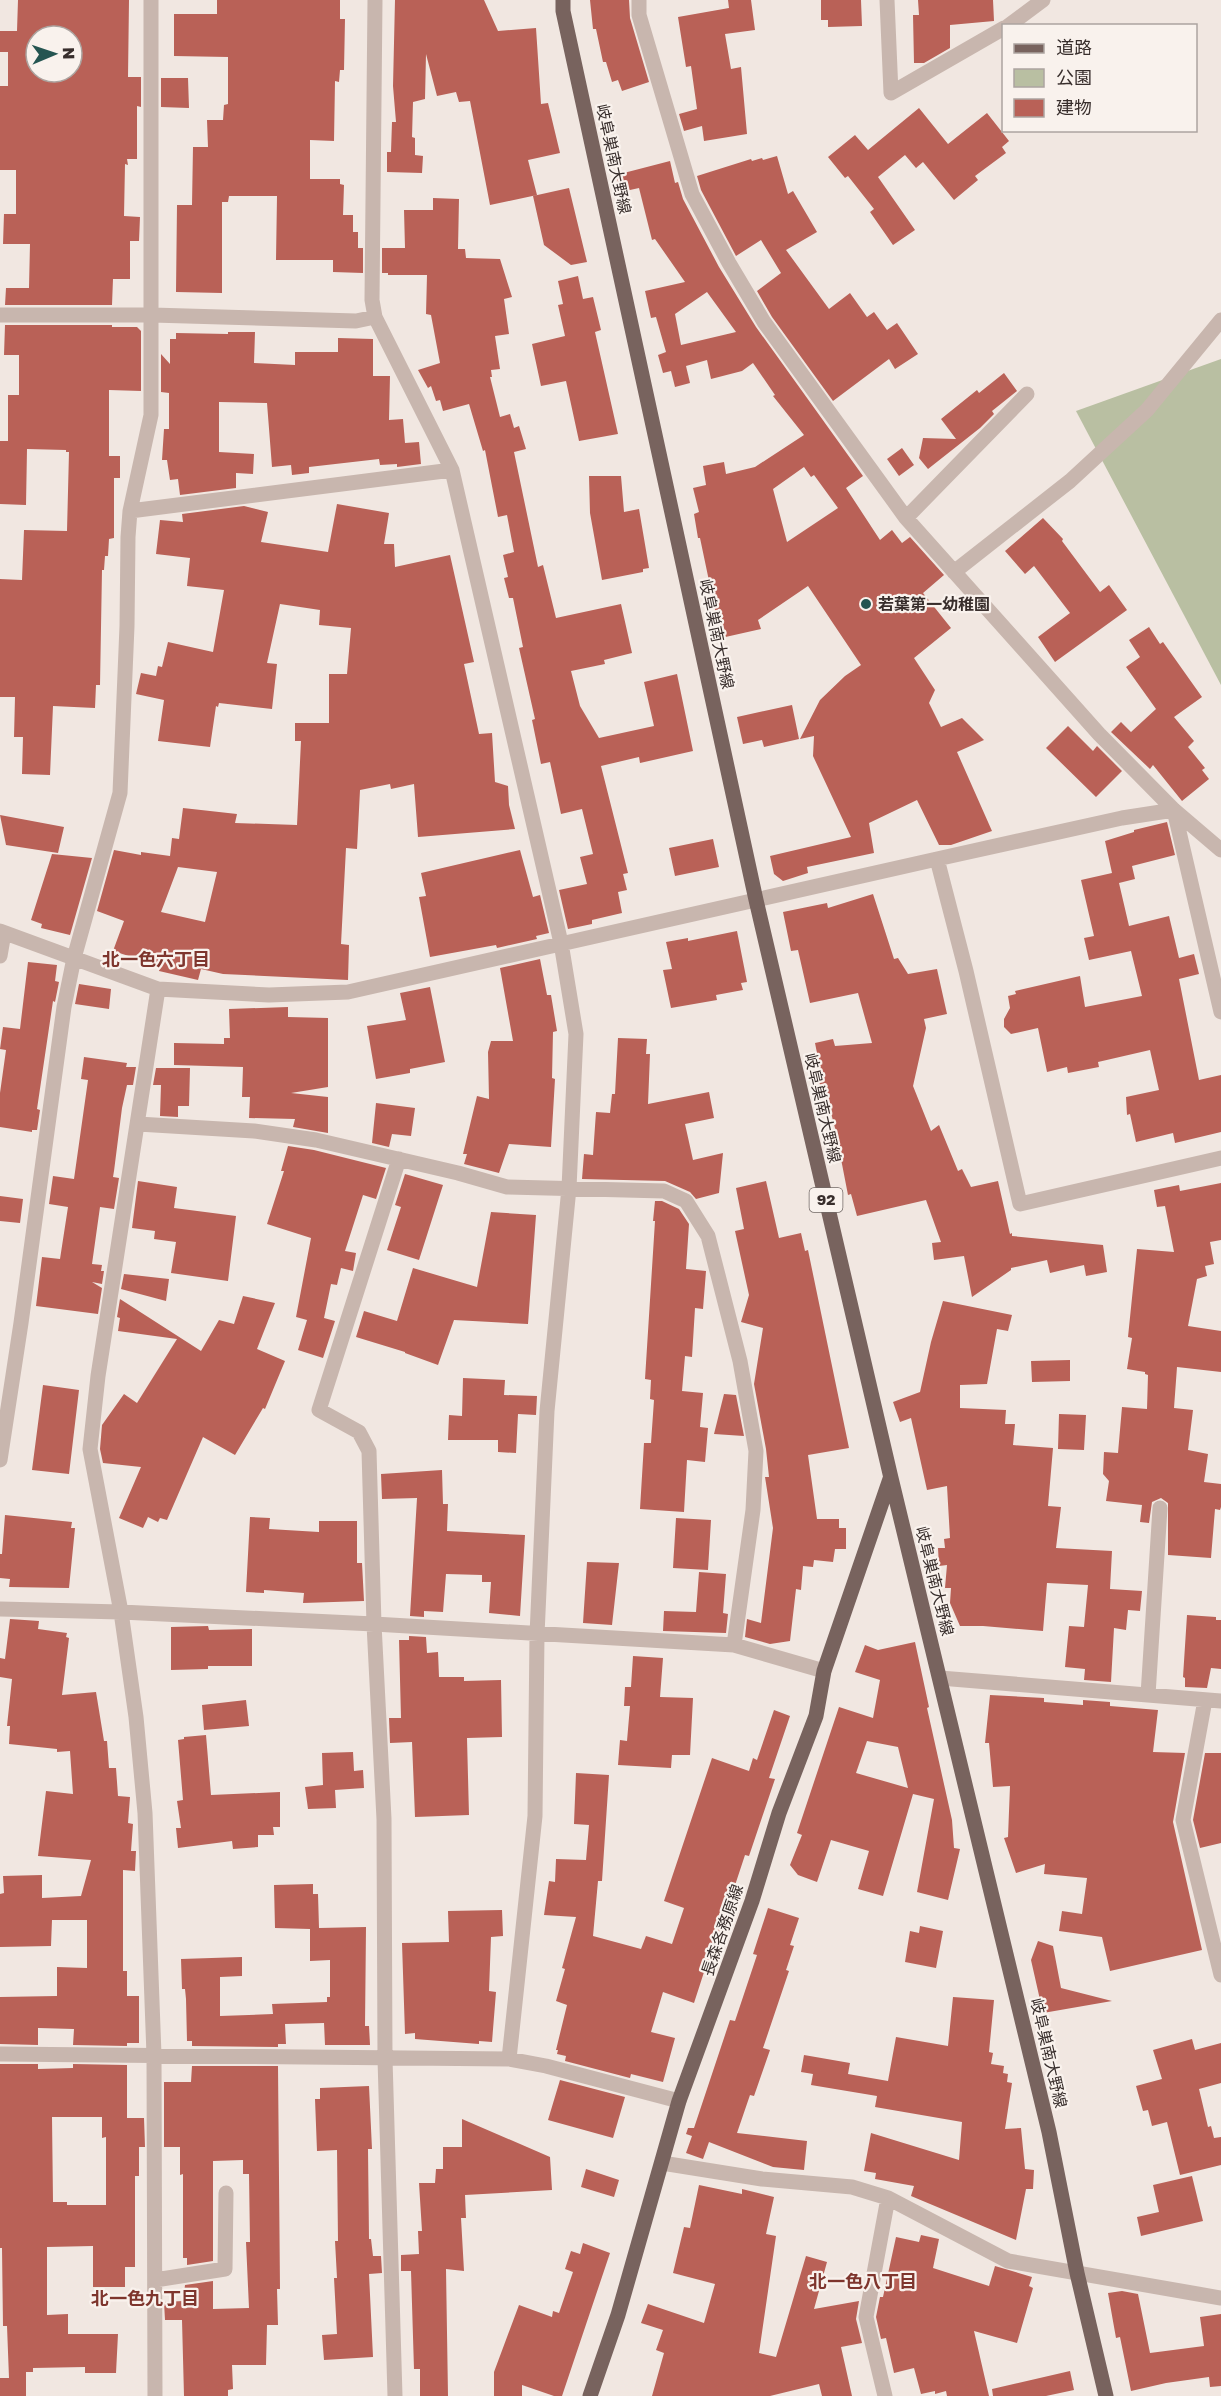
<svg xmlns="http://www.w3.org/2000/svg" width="1221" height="2396" font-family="'Golos Text','Noto Sans JP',sans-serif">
<rect width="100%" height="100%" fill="#f1e7e1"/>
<path fill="#b9bfa2" d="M1221,359V685L1076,411Z"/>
<path fill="#b96157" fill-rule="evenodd" d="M18,0H129L128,77H141V107L137,106V159H127L128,165L125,164L124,216L140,217L139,241H130V279H113L112,305H5L6,288H29L30,244H3L4,214H16V170H0V86H8V52H0V31H17ZM36,36H72V72H36Z
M217,0H340V19H345L344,70H340L339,82L335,81L334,141L310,140V179H340V184L344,185L343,215H353V232H358V248H363V273L333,272V260H276L277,196H229L228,202H222V293L176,292L177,205H192L193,147H208L207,120H223L224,105L228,104V57L174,56V14H217Z
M395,0H484L498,31L536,28L541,104L548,103L560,153L528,160L537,195L490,205L470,101L459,102L456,92L437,96L426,54L425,99L413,102L412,137L415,138V155L423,156L422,173L387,172V152H391L392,122H396L393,86Z
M590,0H629L630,18L649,82L622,91L618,80L612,82L606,62H603L596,29H593Z
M728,0H751L755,30L725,34L731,69L741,67L747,134L704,141L702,126L684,131L679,114L697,109L691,66L686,67L678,17L729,8Z
M821,0H861L862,26L828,27V20H821Z
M918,0H993L994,21L950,25V48L924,63H914L913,15H919Z
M161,78H188L189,108L161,107Z
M919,108L948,144L987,113L1009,141L1002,147L1006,153L975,176L978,180L954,200L923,162L916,168L905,155L878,177L915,230L893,245L870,212L874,209L848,176L845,178L828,157L855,135L868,150Z
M777,156L788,194L793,191L817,232L786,250L829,309L850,293L867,317L874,312L887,330L897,323L918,354L895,369L889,359L833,401L772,317L757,291L781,273L761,240L736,256L701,190L697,176L751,159L752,161L762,158L763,160Z
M670,161L675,183L678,182L683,199L719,267L756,327L863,476L846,488L880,540L892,530L902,543L910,537L944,575L923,593L951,628L914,658L935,690L929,703L941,727L962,718L984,740L957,752L992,831L951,845H939L917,800L869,823L874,853L807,867L808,873L783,881L774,874L770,856L851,837L813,756L814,736L800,739L820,700L845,676L861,665L808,586L758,620L761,629L721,638L700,538H698L694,514L699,512L693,488L706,485L703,466L724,462L726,474L755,467L804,435L773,396L775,395L753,363L742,371L711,379L707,360L686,366L690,383L675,387L671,371L663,373L658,355L666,352L656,317L651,318L645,291L685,282L655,239L652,240L639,188L621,192L616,175ZM707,292L736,332L681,345L675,314ZM804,467L811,477L814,475L838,508L787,542L773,489Z
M569,188L587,262L571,265L544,245L533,196Z
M433,198L459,199L458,249H465L466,258L500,259L512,297L504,299L509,334L495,336L500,369L491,370L492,377H490L500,417L510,414L514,428L519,426L526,449L514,452L538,567L543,565L556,618L621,604L632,653L604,660L605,664L571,671L580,706L599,738L654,726L644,682L677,674L693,751L640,763L639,757L601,766L628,873L623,874L627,890L618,892L622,913L592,920V924L568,929L559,890L587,884L580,857L593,854L582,809L561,814L550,762L541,764L532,720L535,719L519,648L523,647L513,598H509L504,578L508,577L503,555L514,552L507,515L498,517L485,450L483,451L469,404L443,411L440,400L436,401L431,386L428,388L418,370L440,363L431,315L426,314L427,275H388V273H382V248H405L404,210H433Z
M578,276L583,299L593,297L601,330L595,332L618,434L579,441L566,381L541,386L532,344L565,336L558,305L563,304L558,281Z
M5,325H112V327H137L141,331V391L109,390V456H120V478H114V538L109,539L108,556H105L104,570H102L100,685H96L95,708L53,706L50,775L22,774L23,737H14L15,697H0V579L22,580L24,530L67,531L69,452H66V450L27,449L26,505L0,504V441H8V395H19V355H4Z
M228,332H255L254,363L295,365V352H338V338L373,339V376H390L389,420L403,419L405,443L419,442L421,464L397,467V464L380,465L379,459L309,467V473L292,475L291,465L272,467L267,403L219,402V452L254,454L253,474L236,473V488L180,495L178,479L170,480L167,460H162L164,429H169V393L161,392V354L170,364V339H176V333L228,334Z
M1004,373L1017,391L992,411L994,414L980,428L928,469L919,458L923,438L956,439L941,419L977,390L979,393Z
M902,448L914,465L899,476L887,459Z
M589,476H621L624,512L639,509L649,568L643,569V572L602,580L590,513Z
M337,504L389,513L384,544H394L395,567L450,555L474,662L464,664L479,734L492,733L495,782L508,786L509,805L515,829L418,837L414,784L391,789L390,784L360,790L357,849L346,848L341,944L349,945L348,980L223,974L201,969L198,980L159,971L160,966L113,951L124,921L97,911L114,850L141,855V852L170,856L172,838L179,839L183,808L237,814L235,823L297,825L301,741H295V723H329V674H347L351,628L319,625L320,610L280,604L267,663L277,664L272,709L219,703L218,707L216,706L210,747L158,741L164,700L136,694L141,673L156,676L158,666L162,667L168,642L213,652L224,590L187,586L190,558L156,554L160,520L183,522L182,514L244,506L268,512L261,542L328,552ZM178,867L217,872L205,922L161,912Z
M1043,518L1063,539L1062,541L1100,592L1109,585L1127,610L1055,662L1038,637L1070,613L1034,566L1025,574L1005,551Z
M1149,627L1160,644L1163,642L1202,697L1174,717L1194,741L1188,747L1205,768L1202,770L1209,779L1182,801L1153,765L1150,769L1111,732L1121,722L1131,732L1156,709L1126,667L1140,657L1129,640Z
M792,705L799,739L764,747L762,740L743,744L737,717Z
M1068,726L1093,751L1097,746L1122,771L1096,797L1046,748Z
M0,815L64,827L58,853L6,845Z
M1167,822L1175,855L1132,866L1135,879L1119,883L1129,926L1169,916L1179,958L1194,954L1199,974L1179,979L1199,1080L1221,1075V1132L1175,1143L1173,1133L1136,1142L1130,1114L1127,1115L1126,1097L1159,1090L1150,1050L1098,1062L1099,1067L1068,1073L1067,1067L1047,1072L1038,1028L1011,1034L1004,1027V1019L1010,1008L1008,996L1016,994L1015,991L1080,976L1085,1007L1142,996L1131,951L1089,960L1084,938L1094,936L1081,880L1112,873L1105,841L1134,832V830Z
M713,839L719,867L675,876L669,848Z
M520,850L533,897L540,895L549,933L536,936L537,939L497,948L496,945L430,957L419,897L426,896L421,873Z
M52,854L92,858L70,935L41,928L42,924L31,920Z
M873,894L894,959L898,958L908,974L937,969L947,1014L924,1019L926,1028L913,1086L931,1131L939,1125L958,1171L962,1169L971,1187L998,1181L1010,1234L1012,1233V1236L1103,1245L1107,1272L1086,1276L1084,1265L1050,1273L1047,1260L1011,1268V1270L972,1297L964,1256L934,1260L932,1243L941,1242L926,1200L857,1216L851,1194L848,1195L835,1128L827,1098L824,1100L817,1074L821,1073L815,1043L833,1039L835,1046L872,1043L858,993L810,1003L798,950L791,951L783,912L827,903L828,908Z
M737,931L747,982L741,983L743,990L716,995L717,1000L671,1008L663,970L672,969L666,942L688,938V941Z
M540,959L547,995H551L557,1031L553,1032L552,1078L555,1079L551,1147L509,1144L499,1173L464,1164L467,1154H463L477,1096L489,1099L488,1052L491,1041H513L500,968Z
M28,962L57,965L55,981L59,982L55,1002L53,1001L37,1109L40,1110L37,1130H32V1132L0,1127V1093L6,1050L0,1049L3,1027L20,1029Z
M79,984L111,989L109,1009L75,1004Z
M430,987L445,1062L410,1069V1073L376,1079L367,1026L406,1020L400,993Z
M288,1007V1017L328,1018V1087L291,1093L328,1097V1133L293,1127L295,1119L249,1118L250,1097H242L243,1067L174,1065V1043L224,1044V1038H230L229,1009Z
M618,1038L647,1039L646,1054H650L648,1104L709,1092L714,1118L685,1124L693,1160L723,1153L719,1193L696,1199L690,1192L665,1181L582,1179L584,1154L593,1155L596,1112L610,1113L612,1094H615Z
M84,1057L127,1063L126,1067H136L133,1085H127L122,1108L114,1171L113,1177L119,1178L114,1209L100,1207L92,1264L102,1265L101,1271H104L102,1284L92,1282L102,1288L98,1314L36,1306L42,1257L60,1259L68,1207L49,1204L53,1176L74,1179L88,1080L81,1079Z
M156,1068H190L189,1106H178V1117L160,1116L161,1085H153Z
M376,1103L415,1108L411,1136L392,1134L389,1147L372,1143Z
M288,1146L314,1150L386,1168L376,1199L363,1195L345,1251L356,1253L353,1271L341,1268L337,1285L331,1284L324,1318L335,1321L323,1358L298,1350L307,1320L296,1317L311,1238L267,1224L284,1171H281Z
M405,1174L443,1185L419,1260L387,1250L401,1207L395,1205Z
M138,1181L177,1187L174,1208L236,1216L228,1281L171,1273L176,1242L154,1239L155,1231L132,1228Z
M766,1181L779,1238L801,1233L805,1251L808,1250L849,1448L808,1455L817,1519H839V1528H846V1549H835L833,1562L814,1560L813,1567L803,1566L801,1590L796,1589L790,1641L770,1644L745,1637L747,1619L761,1623L773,1528L765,1477H769L766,1449L754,1384L763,1328L741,1322L749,1295L735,1231L744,1229L736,1188Z
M1221,1183V1240L1210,1242L1214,1264L1205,1266L1207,1276L1197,1279L1188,1326L1221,1331V1372L1177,1367L1174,1408L1193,1410L1188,1450L1208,1454L1204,1482L1221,1484V1507L1220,1510L1215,1509L1211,1558L1168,1555V1503L1161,1498L1152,1502L1149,1523L1140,1522L1142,1505L1106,1501L1109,1481L1103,1474L1104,1452L1118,1453L1122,1407L1147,1409L1148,1375L1145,1374V1372L1127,1369L1132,1338L1128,1337L1137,1249L1174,1252L1165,1206L1157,1207L1154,1190L1179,1185L1180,1191Z
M0,1196L23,1199L20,1223L0,1221Z
M655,1201H662L679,1209L689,1224L686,1269L706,1271L703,1309L695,1308L692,1357L685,1356L682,1391L703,1393L700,1427L708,1428L705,1462L687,1460L684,1512L640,1509L644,1443H651L654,1400L650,1399L651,1380L645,1379L655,1221H653Z
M491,1212L536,1215L528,1324L454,1320L438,1365L405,1353V1352L356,1337L364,1311L397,1321L413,1268L477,1287Z
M124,1274L169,1279L166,1301L121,1289Z
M243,1296L275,1303L257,1349L285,1361L265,1409L263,1408L235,1455L203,1437L167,1520L160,1518L158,1522L148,1517L143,1528L119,1518L141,1467L103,1463L100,1449L102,1425L124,1394L137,1403L177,1339L118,1331L120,1318L117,1317L120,1299L201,1351L219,1320L234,1324Z
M943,1301L1012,1315L1008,1331L997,1329L987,1384L960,1385V1408L1006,1410L1005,1424H1015L1013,1445L1053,1448L1048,1506L1061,1507L1056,1548L1112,1551L1110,1589L1142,1591L1140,1611L1128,1610L1126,1630L1114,1628L1111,1682L1084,1680L1085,1669L1065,1667L1069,1626L1084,1627L1088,1585L1047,1583L1043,1631L983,1626H960L950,1603L951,1588H945L947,1565L939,1566L938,1548H945L944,1539L950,1538L947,1486L927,1490L911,1418L900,1422L893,1402L920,1392L931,1342Z
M1070,1360V1381L1032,1382L1031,1361Z
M463,1378L505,1380L504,1395L537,1396L536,1415L518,1414L516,1453L498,1452V1440H448L449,1415L462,1416Z
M43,1385L79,1390L69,1474L32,1470Z
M724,1394L736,1395L744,1436L714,1434Z
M1059,1414L1086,1415L1084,1450L1058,1449Z
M442,1470L443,1504H448L447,1531L525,1535L520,1616L489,1613L491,1582H482V1575L446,1574L443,1612L424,1611V1617L410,1616L417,1498L382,1499L381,1474Z
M5,1515L72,1522L71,1528H75L69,1588L9,1587L10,1579L0,1578V1554H2Z
M250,1517L270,1518L269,1529L319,1532V1521H357V1563H362L364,1601L303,1603L304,1593L264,1590V1593L246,1592Z
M676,1518L711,1520L708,1570L673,1568Z
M587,1562L619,1563L612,1625L583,1623Z
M699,1572L726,1574L723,1613L728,1614L726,1633L663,1631L664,1611L696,1612Z
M1187,1615L1216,1617V1620H1221V1669L1211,1668L1207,1688L1185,1687V1678L1183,1677Z
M10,1619L39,1621L38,1629L67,1633L66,1637L69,1638L62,1695L96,1692L104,1741H107L109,1768H116L118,1796L130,1797L128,1823L133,1824L131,1851H136L135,1871L123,1870V1971H127V1996H139V2043H127V2046L73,2045L74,2029L38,2028V2045L0,2044V1997L57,1996V1967L87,1968V1920H52L51,1946L0,1947V1894L4,1893L3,1876L42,1875V1898L81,1896L91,1860L38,1856L46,1791L73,1794L70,1751L57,1752V1749L9,1744L10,1726H7L12,1679L0,1677V1658L5,1659Z
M208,1626L209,1630L252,1629V1666H208V1669L171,1670V1627Z
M409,1636L426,1637L427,1653L438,1652L439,1677H464V1681L501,1680L502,1737L467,1738L469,1815L415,1817L412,1742L390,1743L389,1718H401L399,1640H409Z
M915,1642L929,1707L927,1708L952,1820L954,1848L960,1849L948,1900L917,1892L934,1799L913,1794L883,1896L858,1889L869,1851L831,1840L817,1882L798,1875L790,1865L802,1835L797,1833L839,1707L873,1718L880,1680L855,1672L865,1645L878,1650ZM867,1741L898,1747L908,1788L856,1773Z
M633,1656L663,1658L660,1697L693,1698L690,1755H672L671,1768L618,1765L620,1740L627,1741L630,1706H624L625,1687H631Z
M990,1695L1044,1698V1702L1083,1705V1700L1110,1702V1706L1158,1710L1153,1752L1185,1753L1173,1822L1202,1950L1110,1971L1102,1937L1059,1931L1062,1911L1082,1914L1087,1878L1044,1874L1045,1864L1016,1873L1004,1838L1008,1837L1010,1786L993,1787L989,1743H985Z
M246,1700L249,1726L204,1730L202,1705Z
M774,1710L790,1716L769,1778L775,1779L749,1856L745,1855L707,1970L705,1969L694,2003L663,1992L651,2032L675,2038L663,2082L631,2074L630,2078L565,2061L566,2056L557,2054L558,2050H556L567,2005L556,2001L565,1969L562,1968L576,1917L544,1915L549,1881L555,1882L556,1859L586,1860L589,1825L574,1824L576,1773L609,1775L602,1881H598L593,1936L641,1949L646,1936L672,1944L684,1908L664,1901L712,1758L749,1771L753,1758L757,1760Z
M206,1735L211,1795L280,1792V1827H273L274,1835H258V1847L233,1849L232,1841L178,1848L176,1828H181L177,1801L183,1800L178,1740L184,1739V1737Z
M353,1752L354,1771L363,1770L364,1788L335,1790L336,1808L308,1809L305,1787L323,1785L322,1753Z
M1205,1753H1221V1843L1200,1848L1193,1820Z
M313,1884V1894H318L319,1928L366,1927L365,2026H369L370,2045H325L324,2023L285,2024L286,2044H278V2047L192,2046V2041H187L186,1999L185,1989H182L181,1959L242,1957V1976L220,1977V2016L273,2014L272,2004L327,2002V1997H330V1960L310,1961V1929L275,1928L274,1885Z
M768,1908L799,1918L790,1945L794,1946L786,1970L789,1971L763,2048L770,2050L754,2096L750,2095L737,2133L807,2141L804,2170L773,2167L709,2142L703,2159L686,2153L692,2136L686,2134L688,2128H694L730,2020L735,2021L757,1955L753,1954Z
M502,1910L503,1936L491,1937L489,1991L496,1992L492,2042L479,2041V2044L415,2039V2033L405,2034L402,1943L449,1942L448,1911Z
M920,1926L943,1931L936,1968L905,1962L910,1931L919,1933Z
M1038,1941L1053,1946L1061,1988L1112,2001L1043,2013L1031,1960Z
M953,1997L994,2000L989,2052L993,2053L991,2064L1004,2066L1003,2073L1008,2074L1007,2082L1012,2083L1005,2129L1021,2128L1025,2169L1034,2170L1033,2189H1026L1016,2240L911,2196L914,2186L875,2179L876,2173L864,2171L871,2133L959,2160L962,2122L875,2107L877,2096L811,2085L813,2074L801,2072L804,2055L850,2063L848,2074L888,2081L896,2037L948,2046Z
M1192,2039L1195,2050L1221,2043V2083L1199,2089L1208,2127L1211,2126L1214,2138L1221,2137V2165L1180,2175L1167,2122L1152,2126L1148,2110L1143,2111L1136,2086L1162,2079L1153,2050Z
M0,2064H38V2069L73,2068V2064L127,2065V2118H144L145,2147H139V2176H135V2267H125V2287H93V2246L47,2247V2315L68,2314V2334H118L116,2373H85V2367L33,2368V2372H26V2396H0V2378H9L7,2326H3L2,2248H0ZM52,2117H102V2138L106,2137V2205H67V2202H53Z
M192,2066H278L280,2289H277L278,2325H267L266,2365H232L233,2389L228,2390V2396H184L182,2320H165L164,2302L183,2301L185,2285L213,2281V2309L249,2308L246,2242H250L249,2174H243V2160L213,2161V2261L187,2265V2258H183V2174L180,2175V2147H164V2082H191Z
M560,2080L625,2097L613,2138L548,2120Z
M369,2086L372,2149H368L369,2239H371L373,2256H381L382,2273L369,2274L373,2357L324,2360L322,2335L337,2334L334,2278H337L335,2241H338L337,2150L317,2151L315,2099H320V2088Z
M462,2119L550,2157L552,2190L465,2195L466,2218H461L464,2271L446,2269L448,2396H420V2369H414L411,2271H401V2255L419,2254L418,2231H422L419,2183H435L436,2169H443V2147H462Z
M586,2169L619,2180L614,2197L581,2187Z
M1192,2176L1203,2221L1141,2236L1137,2217L1159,2212L1153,2185Z
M699,2185L742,2194V2189L774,2197L766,2234L776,2236L759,2353L776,2357L806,2256L827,2262L814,2309L859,2301L856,2319L862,2343L841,2347L852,2396H822L819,2384L770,2396H652L664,2353L656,2350L663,2330L641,2323L648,2304L704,2323L715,2284L673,2273L684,2227L690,2228Z
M921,2235L939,2239L933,2268L989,2286L995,2266L1032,2277L1029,2286L1033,2288L1017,2343L974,2331L989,2396H947L946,2391L935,2394V2391L921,2394L914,2368L894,2373L886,2338L881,2339L876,2317L880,2297H883L896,2237L919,2242Z
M583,2243L610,2253L562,2396H554L522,2385V2396H494V2372L519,2305L552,2317L553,2311L559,2313L573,2272L565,2269L571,2251L580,2254Z
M1122,2291L1138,2294L1150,2353L1204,2346L1200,2317L1221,2314V2386L1210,2387L1209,2377L1166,2383L1131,2391L1120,2337L1116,2338L1108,2293Z
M1070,2371L1074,2390L1046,2396H993L992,2389Z"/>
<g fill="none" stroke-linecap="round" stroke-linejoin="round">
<path stroke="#c8b6ae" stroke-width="15" d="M375,0L372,300L375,317L452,470L561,943L576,1034L569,1188L547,1411L537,1635L535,1816L509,2059
M639,0V15L692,194L729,263L764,322L906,518L1099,734L1174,810L1221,850
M887,0L891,93L1004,28
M1008,26L1043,0
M0,315H152L356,321L375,317
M130,511L452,470
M906,518L1027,394
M954,572L1070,481L1147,410L1221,320
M1174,810L1221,1012
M937,859L966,971L1020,1204L1221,1158
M0,931L158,989L269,995L348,992L937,859L1122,818L1174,810
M0,956L4,933
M138,1124L254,1131L316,1140L458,1173L507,1187L664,1191L686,1201L708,1236L740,1361L756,1451L753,1510L734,1645
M0,1460L21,1323L64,1007L74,958L120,793L127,626L128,537L130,511L151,415V0
M0,1609L121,1612L374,1624L734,1645L824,1671
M940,1678L1221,1701
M1148,1695L1160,1508
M1205,1700L1183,1820L1221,1975
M0,2054L509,2059L546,2066L679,2101
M662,2163L762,2179L852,2187L888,2198L1008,2261L1221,2298
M155,2280L225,2269L226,2193
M155,2396L154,2055L145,1813L136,1717L121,1612L90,1449L98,1376L158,989
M395,2396L385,2059L384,1819L374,1624L369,1451L359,1432L319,1410L399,1159
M885,2396L866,2317L888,2198"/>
<path stroke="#78635e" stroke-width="15" d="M563,0V11L756,900L891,1478L1049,2132L1077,2273L1106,2396
M590,2396L618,2315L679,2101L752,1901L779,1813L816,1716L824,1671L890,1479"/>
</g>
<circle fill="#255551" stroke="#f9f2ed" stroke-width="2" cx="866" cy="604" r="6"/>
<g text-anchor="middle" stroke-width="4.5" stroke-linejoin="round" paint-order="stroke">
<rect fill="#f9f2ed" stroke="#726966" stroke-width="1.5" x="809.5" y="1188" width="33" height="24" rx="4.5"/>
<g font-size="15" font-weight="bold" fill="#382e2c">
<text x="826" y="1205">92</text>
</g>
<g font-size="16" fill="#382e2c" stroke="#f9f2ed">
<text transform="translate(614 159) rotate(78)" y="6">岐阜巣南大野線</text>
<text transform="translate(717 634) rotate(78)" y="6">岐阜巣南大野線</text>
<text transform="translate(823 1108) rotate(77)" y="6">岐阜巣南大野線</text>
<text transform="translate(935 1581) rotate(76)" y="6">岐阜巣南大野線</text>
<text transform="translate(722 1930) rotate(-71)" y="6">長森各務原線</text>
<text transform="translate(1049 2053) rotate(77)" y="6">岐阜巣南大野線</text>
</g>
<g font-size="16" font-weight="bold" fill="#382e2c" stroke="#f9f2ed" text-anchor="start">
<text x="878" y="610">若葉第一幼稚園</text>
</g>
<g font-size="18" font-weight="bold" fill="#7e352d" stroke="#f9f2ed">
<text x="156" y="966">北一色六丁目</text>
<text x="863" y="2288">北一色八丁目</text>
<text x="145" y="2305">北一色九丁目</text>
</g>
</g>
<rect x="1002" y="24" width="195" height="108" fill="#f9f2ed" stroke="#aca4a0" stroke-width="1.5"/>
<rect x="1014" y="44" width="30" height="9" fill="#78635e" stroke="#aca4a0" stroke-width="1.5"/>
<text x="1056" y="54" font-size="18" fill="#382e2c">道路</text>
<rect x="1014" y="69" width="30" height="18" fill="#b9bfa2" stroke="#aca4a0" stroke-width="1.5"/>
<text x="1056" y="84" font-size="18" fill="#382e2c">公園</text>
<rect x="1014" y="99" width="30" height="18" fill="#b96157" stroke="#aca4a0" stroke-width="1.5"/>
<text x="1056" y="114" font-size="18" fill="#382e2c">建物</text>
<g transform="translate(54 54) rotate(88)"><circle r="28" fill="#f9f2ed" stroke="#aca4a0" stroke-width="1.5"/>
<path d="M0-4.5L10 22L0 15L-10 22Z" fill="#255551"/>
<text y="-9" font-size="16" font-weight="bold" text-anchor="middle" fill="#382e2c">N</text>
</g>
</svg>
